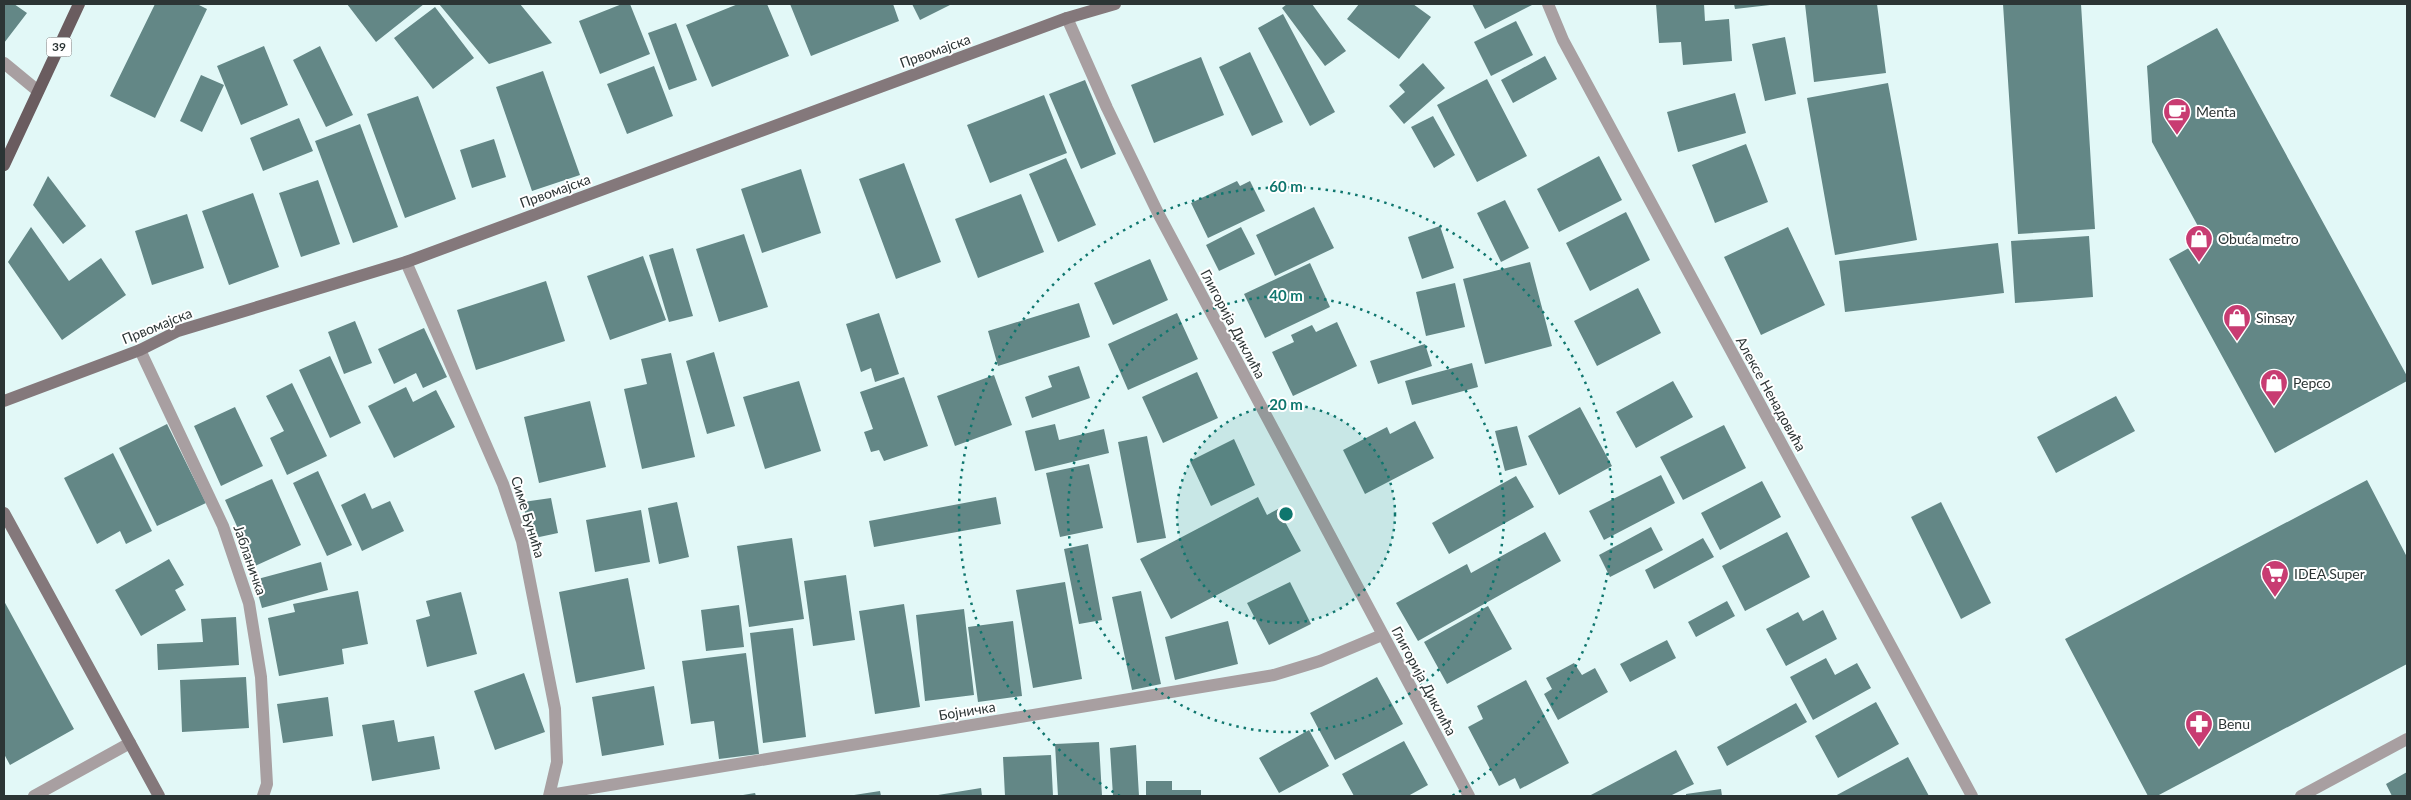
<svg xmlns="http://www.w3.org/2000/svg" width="2411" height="800" font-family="Lato,sans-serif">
<rect width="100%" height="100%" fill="#e2f8f7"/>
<path fill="#638786" d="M4,4H14L27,13L4,43Z
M155,4H197L207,9L155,118L110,96Z
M347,4H424L376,42Z
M439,4H520L552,43L489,64Z
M622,4H630L650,54L600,74L579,21Z
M738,4H767L789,56L712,87L686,25Z
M790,4H893L899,21L811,56Z
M912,4H952L920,20Z
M1287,4H1312L1346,51L1325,66L1282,8Z
M1359,4H1413L1431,17L1399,59L1347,19Z
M1472,4H1531L1532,5L1485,29Z
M1656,4H1704L1705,21L1729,19L1732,61L1683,65L1681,42L1659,43Z
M1734,4H1770V5L1735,9Z
M1805,4H1877L1886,73L1814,82Z
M2003,4H2081L2095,229L2018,234Z
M435,7L474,58L433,89L394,38Z
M1283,14L1335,112L1310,126L1258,28Z
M1516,21L1533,55L1491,76L1474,42Z
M676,23L697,80L669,90L648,33Z
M2217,28L2407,376V381L2275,453L2169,259L2205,239L2152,142L2147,66Z
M1785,37L1796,94L1765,101L1752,44Z
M264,46L288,105L241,125L217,66Z
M320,46L353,115L326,127L293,60Z
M1250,52L1283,122L1252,136L1219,67Z
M1545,56L1557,79L1513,103L1501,80Z
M1201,57L1224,115L1154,143L1131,85Z
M1423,63L1445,88L1404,124L1389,106L1405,92L1399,85Z
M654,66L673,116L627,134L607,84Z
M543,71L580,175L532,191L496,87Z
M201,75L224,85L202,132L180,121Z
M1487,79L1527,156L1477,182L1437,105Z
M1085,80L1116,154L1081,169L1049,94Z
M1888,83L1917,240L1835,255L1807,98Z
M1735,93L1746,133L1678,152L1667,112Z
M1044,95L1067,153L990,183L967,125Z
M418,96L456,199L405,218L367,114Z
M1433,116L1455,155L1434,168L1411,127Z
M299,118L313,151L263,171L250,138Z
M360,124L398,227L353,243L315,141Z
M494,139L506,177L472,188L460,150Z
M1746,144L1768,202L1715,223L1692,165Z
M1599,156L1622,200L1559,232L1537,189Z
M1066,158L1096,225L1058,242L1029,174Z
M904,163L941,262L896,279L859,179Z
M801,169L821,233L762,253L741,189Z
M48,176L86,226L63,244L33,205Z
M318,180L340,244L301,257L279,193Z
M1237,181L1240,186L1250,181L1265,211L1208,238L1191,203Z
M253,193L279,267L229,285L202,211Z
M1021,194L1044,252L978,278L955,219Z
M1505,200L1529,248L1501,262L1477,213Z
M1314,207L1334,248L1275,276L1256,235Z
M1626,212L1650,260L1590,291L1566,243Z
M187,214L204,268L152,285L135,231Z
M1440,226L1454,268L1422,279L1408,237Z
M31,227L69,281L101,258L126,295L62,340L8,262Z
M1241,227L1255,254L1219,271L1206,245Z
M1788,227L1825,305L1761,335L1724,257Z
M744,234L768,307L719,322L696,249Z
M2089,236L2093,297L2015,303L2011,241Z
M1998,243L2004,293L1845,312L1839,261Z
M673,248L693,316L669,322L649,255Z
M643,256L666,320L610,340L587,276Z
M1150,259L1168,300L1113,325L1094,283Z
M1530,262L1552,346L1485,364L1463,279Z
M1310,263L1330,307L1265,338L1244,294Z
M546,281L565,341L476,370L457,310Z
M1455,283L1465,327L1426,336L1416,292Z
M1638,288L1661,333L1597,366L1574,321Z
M1079,303L1090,337L998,366L988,331Z
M879,313L899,374L875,382L871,368L861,372L846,324Z
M1177,313L1198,359L1128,390L1108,344Z
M355,321L372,363L344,374L328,332Z
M1337,322L1357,366L1293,396L1272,352L1294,342L1291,335L1312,325L1316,332Z
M424,328L447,377L423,388L416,373L394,384L378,349Z
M1425,344L1432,366L1378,384L1370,361Z
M714,352L735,426L707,434L686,361Z
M671,353L695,457L642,469L624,389L647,384L641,359Z
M330,356L361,423L330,438L299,370Z
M1472,363L1478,387L1412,405L1405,381Z
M1079,366L1090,398L1032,418L1025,397L1052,387L1048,376Z
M1197,372L1218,418L1163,443L1142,397Z
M994,375L1012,425L955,446L937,396Z
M904,377L928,446L884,461L879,450L871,452L864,432L873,429L860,392Z
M799,381L821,451L765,469L743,397Z
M1673,381L1693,417L1636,448L1616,412Z
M292,383L327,456L287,475L270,438L284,431L266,396Z
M406,387L413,402L436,390L455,427L394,458L368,406Z
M2116,396L2135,431L2056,473L2037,437Z
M590,401L606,467L539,483L524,417Z
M235,407L263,466L221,486L194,426Z
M1580,407L1612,466L1559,495L1528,436Z
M1415,421L1434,458L1365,494L1343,450L1387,427L1390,434Z
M167,424L206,503L157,526L119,448Z
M1055,424L1059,440L1104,429L1109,453L1035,471L1025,431Z
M1724,425L1746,468L1683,500L1660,457Z
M1517,426L1527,465L1505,471L1495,431Z
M1147,436L1166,538L1137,543L1118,442Z
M1234,439L1255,485L1211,506L1190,461Z
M113,453L152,531L126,544L120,531L97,544L64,478Z
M1089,464L1103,528L1060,537L1046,473Z
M318,471L352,545L327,556L293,483Z
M1661,475L1675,503L1604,540L1589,511Z
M1516,476L1534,507L1449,554L1432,523Z
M272,479L301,545L255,566L225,500Z
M2367,480L2407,557V664L2157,796H2148L2065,639Z
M1762,481L1781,517L1720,550L1701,513Z
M365,493L372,509L390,501L404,531L362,551L341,505Z
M996,497L1001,524L874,547L869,521Z
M1258,497L1267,515L1278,509L1301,551L1171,619L1140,559Z
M551,498L558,533L530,539L523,502Z
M677,502L689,557L659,564L648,508Z
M1941,502L1991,603L1961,619L1911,517Z
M641,510L650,562L595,572L586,520Z
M1651,527L1663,550L1610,577L1599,555Z
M1545,532L1561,561L1418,641L1396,603L1467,564L1471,573Z
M1787,532L1810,577L1745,611L1722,566Z
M792,538L804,619L749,627L737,546Z
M1703,538L1714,557L1654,589L1645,570Z
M1088,544L1102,620L1079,624L1064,549Z
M169,559L184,585L175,590L186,610L141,636L115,590Z
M321,562L328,590L262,608L254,580Z
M846,575L855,640L813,646L804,581Z
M628,578L645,669L576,683L559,592Z
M1065,582L1082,679L1033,688L1016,590Z
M1290,582L1311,624L1269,645L1247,603Z
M358,591L368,644L342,649L344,664L279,676L268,618L295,612L293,604Z
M1141,591L1161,684L1132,690L1112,597Z
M461,592L477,654L427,667L416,620L430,616L426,601Z
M4,601L74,729L10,765L4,754Z
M1727,601L1735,616L1696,637L1688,622Z
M904,604L920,707L875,714L859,611Z
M739,605L744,647L706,651L701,610Z
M1488,606L1512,649L1447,684L1424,642Z
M964,609L974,695L925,701L916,615Z
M1823,610L1837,639L1786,666L1766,629L1798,612L1803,621Z
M236,617L239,665L158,670L157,644L203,642L201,619Z
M1013,621L1022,696L978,702L968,627Z
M1228,621L1238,664L1175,680L1165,637Z
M793,628L806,737L763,743L750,633Z
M1667,640L1676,658L1630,682L1620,664Z
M746,653L759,754L719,759L714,721L691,724L682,661Z
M1826,658L1835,675L1857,663L1871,688L1813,720L1790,677Z
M1574,663L1582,675L1595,668L1608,692L1558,720L1544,694L1552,689L1546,678Z
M524,673L545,732L495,750L474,691Z
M246,677L249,728L182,732L180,680Z
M1377,677L1403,724L1335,760L1310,713Z
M1526,680L1569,763L1520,789L1515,778L1499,786L1468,727L1483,719L1477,706Z
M654,686L664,745L602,756L592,697Z
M328,697L333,736L283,743L277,704Z
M1876,702L1899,744L1838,778L1815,736Z
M1796,703L1807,722L1727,766L1717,747Z
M394,720L398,742L434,736L440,769L372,781L362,725Z
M1309,730L1329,766L1279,793L1259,758Z
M1404,741L1428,785L1408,796H1354L1342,774Z
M1099,742L1102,796H1058L1055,744Z
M1136,745L1139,796H1113L1110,748Z
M1676,750L1694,784L1670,796H1589Z
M1051,755L1053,796H1005L1003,757Z
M1908,757L1929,796H1835Z
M2407,772V796H2392L2386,784Z
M1146,781H1172V790H1201V796H1146Z
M981,788L982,796H938V795Z
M1721,789L1722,796H1686V794Z
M880,791L881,796H854V795Z
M755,793L756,796H744L743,795Z"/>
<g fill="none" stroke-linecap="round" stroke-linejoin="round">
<path stroke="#a89fa1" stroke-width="12" d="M140,350L223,526L249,603L261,677L267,784L263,796"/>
<path stroke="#a89fa1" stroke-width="12" d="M1548,4L1563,40L1972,796
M1067,18L1107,108L1158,213L1469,796
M4,63L38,91
M406,262L503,484L522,541L555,709L557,762L549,796
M550,795L1274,675L1320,661L1382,635
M34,796L130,743
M2301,796L2407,739"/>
<path stroke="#84787b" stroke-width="12" d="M4,401L140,350L178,331L406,262L1067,18L1115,4
M4,513L159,796"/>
<path stroke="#6a5c5f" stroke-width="12" d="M4,165L79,4"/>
</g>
<circle cx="1286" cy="514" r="109" fill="#0f766e" fill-opacity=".12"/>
<g fill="none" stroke="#0f766e" stroke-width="2.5" stroke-dasharray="2.5 5">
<circle cx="1286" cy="514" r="109"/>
<circle cx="1286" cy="514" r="218"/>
<path d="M1120 796A327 327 0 1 1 1452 796"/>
</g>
<defs>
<symbol id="cafe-pin" viewBox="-11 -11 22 30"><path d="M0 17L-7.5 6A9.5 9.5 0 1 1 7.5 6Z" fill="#c83c72" stroke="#fff"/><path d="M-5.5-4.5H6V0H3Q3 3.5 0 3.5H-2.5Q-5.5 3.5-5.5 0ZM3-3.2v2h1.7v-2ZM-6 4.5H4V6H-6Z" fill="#fff"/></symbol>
<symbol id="shop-pin" viewBox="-11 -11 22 30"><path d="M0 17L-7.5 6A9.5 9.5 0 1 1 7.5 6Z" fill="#c83c72" stroke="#fff"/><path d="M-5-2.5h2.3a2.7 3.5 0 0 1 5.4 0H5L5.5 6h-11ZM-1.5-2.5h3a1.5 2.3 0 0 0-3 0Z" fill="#fff"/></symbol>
<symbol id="supermarket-pin" viewBox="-11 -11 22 30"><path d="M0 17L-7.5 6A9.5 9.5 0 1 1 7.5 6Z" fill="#c83c72" stroke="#fff"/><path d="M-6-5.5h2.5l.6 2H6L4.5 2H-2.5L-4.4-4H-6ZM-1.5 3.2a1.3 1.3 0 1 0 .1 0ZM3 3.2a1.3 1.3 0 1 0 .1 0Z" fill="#fff"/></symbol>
<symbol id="pharmacy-pin" viewBox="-11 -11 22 30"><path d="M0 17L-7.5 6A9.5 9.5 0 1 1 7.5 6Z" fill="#c83c72" stroke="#fff"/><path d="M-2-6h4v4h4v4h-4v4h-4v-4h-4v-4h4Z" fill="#fff"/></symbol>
</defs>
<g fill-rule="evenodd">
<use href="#cafe-pin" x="2161" y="96" width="32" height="43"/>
<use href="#shop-pin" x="2183" y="223" width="32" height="43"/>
<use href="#shop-pin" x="2221" y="302" width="32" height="43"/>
<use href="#shop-pin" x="2258" y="367" width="32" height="43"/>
<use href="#supermarket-pin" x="2259" y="558" width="32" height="43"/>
<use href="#pharmacy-pin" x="2183" y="708" width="32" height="43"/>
</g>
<g text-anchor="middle" stroke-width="4" stroke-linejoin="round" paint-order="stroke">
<rect fill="#fff" stroke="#6b7272" stroke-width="1" x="46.5" y="37.5" width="25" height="19" rx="4"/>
<g font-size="12" font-weight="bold" fill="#2c3535">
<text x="59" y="51">39</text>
</g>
<g font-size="14" fill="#2c3535" stroke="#fff">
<text transform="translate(935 51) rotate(-20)" y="5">Првомајска</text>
<text transform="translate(555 191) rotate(-20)" y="5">Првомајска</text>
<text transform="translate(1233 324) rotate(62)" y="5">Глигорија Диклића</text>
<text transform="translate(157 326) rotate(-22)" y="5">Првомајска</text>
<text transform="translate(1771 394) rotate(61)" y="5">Алексе Ненадовића</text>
<text transform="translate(528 517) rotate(73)" y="5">Симе Бунића</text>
<text transform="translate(250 560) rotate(71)" y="5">Јабланичка</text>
<text transform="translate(1424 681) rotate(62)" y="5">Глигорија Диклића</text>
<text transform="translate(967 711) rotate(-9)" y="5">Бојничка</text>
</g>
<g font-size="14" fill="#2c3535" stroke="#fff" text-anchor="start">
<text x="2196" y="117">Menta</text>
<text x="2218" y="244">Obuća metro</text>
<text x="2256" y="323">Sinsay</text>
<text x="2293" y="388">Pepco</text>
<text x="2294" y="579">IDEA Super</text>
<text x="2218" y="729">Benu</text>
</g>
</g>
<circle cx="1286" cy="514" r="8" fill="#0f766e" stroke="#fff" stroke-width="2.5"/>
<g font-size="15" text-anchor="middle" font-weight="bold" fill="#0f766e" stroke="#fff" stroke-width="4" stroke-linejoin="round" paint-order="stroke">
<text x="1286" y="192">60 m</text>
<text x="1286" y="301">40 m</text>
<text x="1286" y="410">20 m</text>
</g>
<rect width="2411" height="800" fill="none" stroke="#2c3535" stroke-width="10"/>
</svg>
